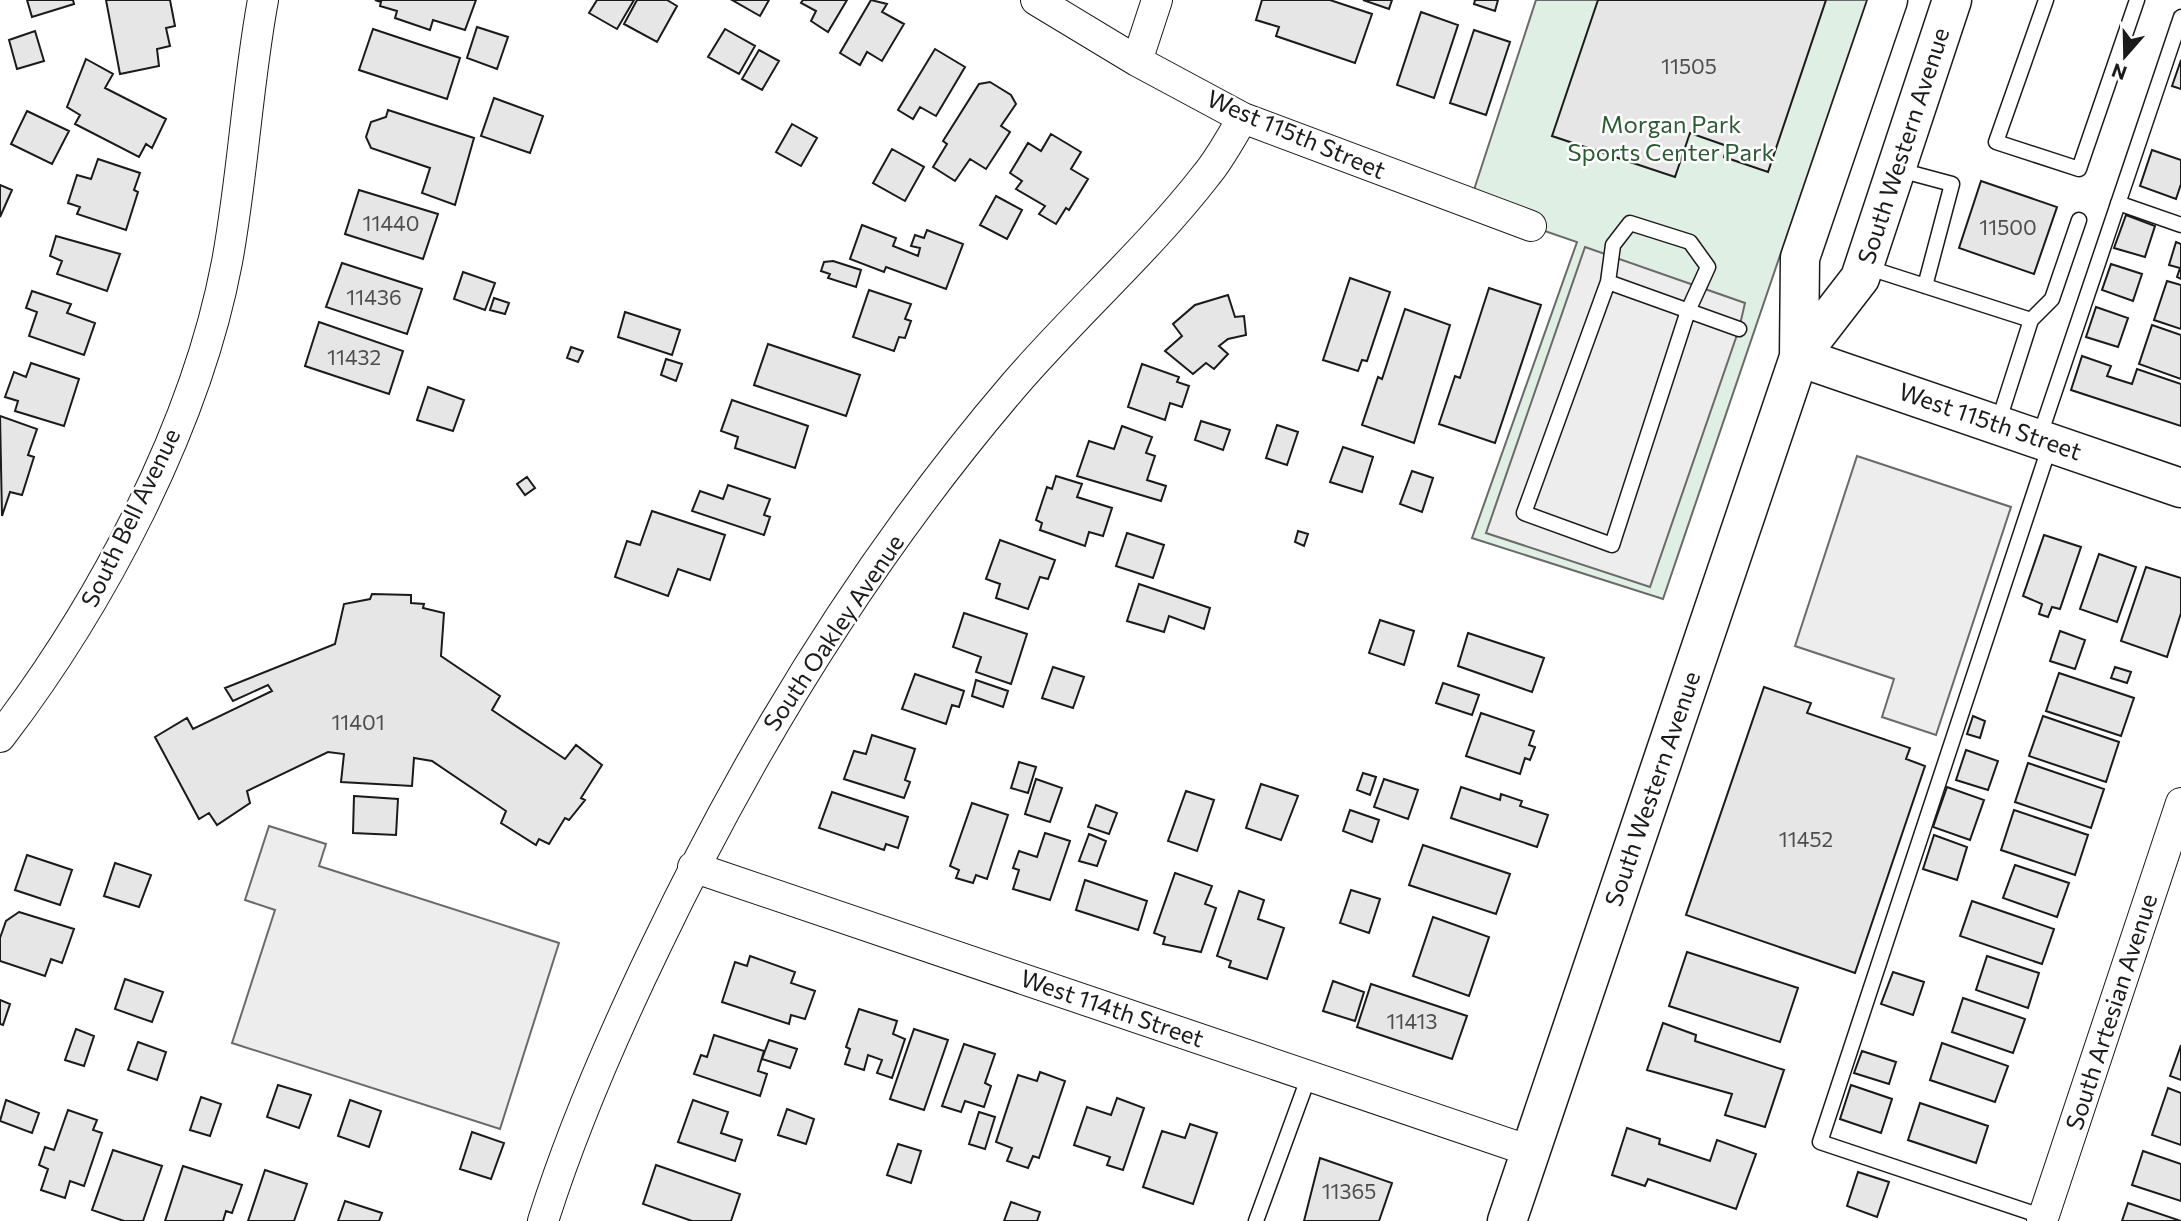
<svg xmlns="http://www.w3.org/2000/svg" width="2181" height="1221" font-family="Commissioner,sans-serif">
<rect width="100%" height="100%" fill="#fff"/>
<path fill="#e0efe3" stroke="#6a6a6a" stroke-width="2" d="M1536,0H1867L1663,599L1472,538L1577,242L1469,205Z"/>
<path fill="#ededed" stroke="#6a6a6a" stroke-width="2" d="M1585,247L1745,303L1739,329L1650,587L1486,533Z
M1857,456L2011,507L1936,735L1882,717L1894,679L1795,646Z
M269,826L326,844L319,866L559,943L500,1129L232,1043L275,910L245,900Z"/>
<path fill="#e6e6e6" stroke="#1a1a1a" stroke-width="2" d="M27,0H73L74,4L32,17Z
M106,0H170L175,26L166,28L170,46L157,49L159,66L120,74Z
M375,0H476L465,30L433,20L430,30L395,18L397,11L380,6L381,2Z
M597,0H634L617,29L589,13Z
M637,0H667L677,6L657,42L624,24Z
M732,0H769L760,16Z
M803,0H847L828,32L811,21L816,11L801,3Z
M871,0L887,4L882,12L904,24L882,61L867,52L860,65L840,53Z
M1262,0H1330L1372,14L1355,63L1276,36L1279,27L1256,20Z
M1363,0H1392L1389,9Z
M1475,0H1498L1495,11L1474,4Z
M1598,0H1826L1768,172L1724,157L1727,146L1690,133L1675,177L1552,136Z
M1421,12L1458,25L1434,98L1397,85Z
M477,27L508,37L497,69L467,58Z
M373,29L460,58L447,99L359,70Z
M725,29L755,46L739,74L708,57Z
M1474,30L1510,42L1486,115L1450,103Z
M35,31L44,61L17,69L9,40Z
M935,49L965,67L936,116L920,107L913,119L898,110Z
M759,50L779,61L762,90L742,79Z
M86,59L113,74L105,88L166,119L152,148L146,144L139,157L75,124L80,115L67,107Z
M2181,60V89L2172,86Z
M990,82L1011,95L1016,104L1001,126L1010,132L986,169L970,159L955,181L933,167L947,144L943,141L979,84Z
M494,98L543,116L530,153L481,136Z
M388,110L474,138L455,205L422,193L430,168L371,148L366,137L371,122L386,117Z
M27,111L69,131L52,164L11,144Z
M792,124L817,138L801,166L776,152Z
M1051,134L1081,152L1071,169L1088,179L1069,210L1066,208L1056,224L1039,214L1045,206L1016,189L1022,181L1010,173L1028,143L1041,151Z
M892,149L924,167L905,201L873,183Z
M2152,150L2181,160V184L2176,199L2140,186Z
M98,159L140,173L134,190L138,192L126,230L77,214L80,207L68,203L77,175L91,179Z
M1981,181L2057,207L2034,274L1959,248Z
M0,185L12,190L0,217Z
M359,190L438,214L423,259L345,234Z
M996,196L1022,210L1007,239L980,225Z
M2126,215L2155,226L2145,257L2114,248Z
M862,225L896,238L893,246L918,256L920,248L911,246L915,235L924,238L927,230L963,244L946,289L886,267L884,272L850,259Z
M56,236L120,254L107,291L57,274L62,261L50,256Z
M2176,242L2181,244V279L2177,277L2180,268L2169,265Z
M833,261L861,270L856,287L828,278L830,274L821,271L824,262Z
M342,263L422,289L407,334L326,307Z
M2111,264L2142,274L2133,301L2102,290Z
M463,272L495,283L485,310L454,299Z
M1350,278L1390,292L1367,361L1362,360L1358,371L1323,360Z
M2167,281L2181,285V329L2154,320Z
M1489,288L1541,305L1495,443L1439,424L1455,376L1460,378Z
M869,290L911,304L905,319L911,321L905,338L899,337L894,351L853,337Z
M32,291L71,304L67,313L95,323L84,355L29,336L37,312L26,308Z
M1228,295L1235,317L1244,316L1246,335L1228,339L1219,346L1228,354L1214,369L1206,363L1193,374L1165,351L1182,336L1173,324L1195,305Z
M494,298L509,303L505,314L490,310Z
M2096,307L2128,318L2118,347L2086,337Z
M1405,309L1450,325L1414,443L1362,425L1378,377L1382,379Z
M625,312L680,330L672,355L618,337Z
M319,322L403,351L389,394L305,366Z
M2152,325L2181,335V379L2139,364Z
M768,344L860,375L846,416L754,385Z
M571,347L583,351L578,362L567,358Z
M2082,356L2111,366L2107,376L2132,384L2137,369L2181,384V426L2071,390Z
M666,359L682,364L676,381L661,375Z
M31,363L79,379L64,426L15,411L18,401L5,397L14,372L26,377Z
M1142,364L1179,377L1177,382L1189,386L1182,407L1170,403L1165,420L1128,407Z
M428,387L464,400L453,431L417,420Z
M732,400L808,426L795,468L735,448L738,437L721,431Z
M0,416L37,429L28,455L34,457L22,495L10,492L2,516Z
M1201,421L1230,430L1223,450L1195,440Z
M1277,425L1298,432L1287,465L1266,458Z
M1122,426L1152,437L1146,453L1155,456L1147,480L1166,486L1161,501L1077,476L1089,441L1114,449Z
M1343,447L1373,457L1362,492L1330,482Z
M1412,471L1433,478L1422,512L1400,504Z
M1056,476L1082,484L1077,497L1112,508L1103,536L1089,532L1085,546L1040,530L1042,523L1036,520L1047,487L1052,489Z
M527,477L535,488L525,495L517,484Z
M728,485L770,499L764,515L770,517L764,535L692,511L700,491L723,499Z
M652,511L725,535L710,580L678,569L668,596L615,577L627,541L640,545Z
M1298,531L1308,534L1304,546L1295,542Z
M1127,533L1164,545L1153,578L1116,566Z
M2044,535L2081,547L2060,609L2052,607L2048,617L2039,614L2042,604L2023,596Z
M1000,540L1055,560L1048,579L1040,577L1028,609L996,598L1000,584L986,579Z
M2099,554L2136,567L2117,622L2080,609Z
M2146,567L2181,578V613L2167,657L2121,641Z
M1139,584L1210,608L1204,629L1169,616L1164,632L1127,621Z
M372,594L411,595V603L424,604L423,608L444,613L441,656L500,696L492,710L565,759L576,745L602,765L581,798L585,800L569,820L565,818L549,844L539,839L536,845L501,823L506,811L432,761L414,758L412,786L341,782L344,754L328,752L247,791L250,803L217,825L209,813L199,819L155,737L187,718L193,729L272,691L268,685L233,701L225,688L335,644L344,604L370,599Z
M964,613L1027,634L1011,684L976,672L981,657L953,647Z
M1380,620L1414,631L1404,665L1369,653Z
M2060,631L2085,640L2075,669L2050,661Z
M1468,633L1544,658L1532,692L1458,666Z
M1053,667L1084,677L1073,708L1042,698Z
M2115,667L2131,672L2127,683L2111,678Z
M2059,673L2134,698L2121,736L2046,711Z
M915,674L964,691L959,707L952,705L946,724L902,709Z
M976,680L1008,691L1003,707L972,696Z
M1443,683L1479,695L1472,715L1436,703Z
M1764,687L1811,703L1807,713L1910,748L1906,759L1925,766L1855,973L1686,915Z
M1481,713L1534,731L1529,745L1535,747L1530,760L1525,758L1520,774L1466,756Z
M1973,716L1985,721L1980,738L1967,734Z
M2043,716L2119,742L2106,782L2029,756Z
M872,735L915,749L905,780L910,782L904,798L844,779L854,751L866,754Z
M1966,750L1998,761L1988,790L1956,780Z
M1019,762L1036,767L1028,793L1011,788Z
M2028,763L2104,789L2091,828L2015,802Z
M1363,773L1376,777L1370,795L1357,790Z
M1036,779L1062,788L1050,822L1025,814Z
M1384,779L1418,790L1408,819L1374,807Z
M1261,784L1298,796L1281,840L1246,828Z
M1461,787L1500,800L1501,794L1522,801L1520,806L1548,815L1537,847L1451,818Z
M1947,787L1984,800L1970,840L1933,827Z
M1186,791L1214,800L1197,851L1168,841Z
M832,792L908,817L898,848L886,844L884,850L819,828Z
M354,796L398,799L396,835L353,833Z
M972,803L1008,815L987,879L976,875L973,883L956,878L959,870L950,866Z
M1096,805L1117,813L1109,834L1088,827Z
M1350,810L1379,820L1372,842L1343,831Z
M2014,810L2088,835L2075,875L2001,850Z
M1045,833L1070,841L1050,900L1013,889L1019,870L1013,868L1019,851L1037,857Z
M1089,834L1106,841L1097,866L1079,861Z
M1934,835L1967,847L1957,880L1923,869Z
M1423,845L1510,874L1496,914L1409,885Z
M27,855L72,870L60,905L15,890Z
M115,863L151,875L139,907L104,896Z
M2015,865L2069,883L2057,917L2003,898Z
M1175,873L1212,886L1205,904L1216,908L1201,952L1163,944L1165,937L1154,933Z
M1085,880L1147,901L1138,930L1076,910Z
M1351,890L1380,899L1369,933L1340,923Z
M1239,891L1264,900L1258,919L1284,928L1267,979L1229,967L1231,961L1217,956Z
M1972,901L2054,929L2042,964L1960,936Z
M19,912L74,929L62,963L51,959L45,976L0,961V938L6,921Z
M1433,917L1489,937L1469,996L1413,976Z
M1687,952L1798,988L1780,1042L1669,1006Z
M750,956L795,972L791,983L815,991L805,1019L791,1015L789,1024L722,1002L735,962L747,966Z
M1987,956L2039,973L2028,1008L1976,990Z
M1893,972L1924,982L1913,1015L1881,1004Z
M125,979L163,992L152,1022L115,1009Z
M1333,981L1364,992L1355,1021L1323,1011Z
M1371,984L1467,1016L1452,1059L1357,1027Z
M1963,998L2025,1019L2013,1053L1952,1032Z
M0,1000L10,1004L3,1025L0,1024Z
M859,1009L897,1021L893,1034L905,1039L892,1078L877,1073L882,1060L868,1055L864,1070L845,1064L850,1049L846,1047Z
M1663,1023L1696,1035L1695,1041L1784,1070L1765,1127L1725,1115L1732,1094L1647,1070Z
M76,1029L94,1036L84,1066L65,1060Z
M914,1029L948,1040L924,1110L890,1099Z
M714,1035L764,1051L758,1071L767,1074L760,1096L694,1074L701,1055L707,1057Z
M769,1040L797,1049L790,1068L762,1059Z
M138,1042L166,1052L157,1080L128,1070Z
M1942,1043L2008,1066L1995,1102L1930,1080Z
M964,1044L995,1054L985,1083L991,1086L984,1107L965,1101L961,1112L942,1106Z
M2181,1045V1080L2170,1076Z
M1862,1051L1896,1062L1889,1084L1854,1073Z
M1040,1072L1065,1081L1039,1158L1033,1156L1028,1168L1007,1161L1012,1148L996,1142L1018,1075L1037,1081Z
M278,1085L311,1095L299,1128L267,1117Z
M1851,1085L1892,1099L1881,1133L1840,1119Z
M2168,1088L2181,1093V1145L2152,1135Z
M201,1097L221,1104L210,1136L190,1130Z
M1117,1098L1144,1108L1123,1170L1107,1165L1110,1157L1074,1145L1087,1107L1111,1115Z
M6,1100L39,1113L32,1133L0,1121Z
M350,1100L381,1111L369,1147L338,1136Z
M693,1100L728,1112L721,1133L742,1140L735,1161L678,1142Z
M1920,1103L1988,1126L1976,1163L1908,1140Z
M787,1109L814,1119L806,1144L778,1135Z
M68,1110L97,1120L93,1130L102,1133L84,1186L70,1181L65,1198L41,1190L48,1169L39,1165L45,1147L54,1150Z
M979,1112L995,1117L985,1149L969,1144Z
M1190,1124L1217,1133L1193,1204L1143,1187L1162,1131L1185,1138Z
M1627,1128L1660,1139L1659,1144L1710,1161L1717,1140L1756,1154L1736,1209L1648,1179L1645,1186L1612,1175Z
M472,1132L504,1143L491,1179L460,1169Z
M898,1144L921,1151L911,1183L887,1175Z
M113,1150L162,1166L143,1221H124L92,1210Z
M2143,1151L2181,1164V1201L2132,1185Z
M1320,1158L1392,1183L1379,1221H1304Z
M656,1165L740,1194L731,1221H692L643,1204Z
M183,1166L242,1185L232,1213L226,1211L223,1221H165Z
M265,1170L307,1184L294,1221H248Z
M1858,1172L1889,1182L1877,1217L1847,1206Z
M345,1201L382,1213L379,1221H338Z
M1011,1202L1040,1212L1037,1221H1004Z
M2128,1203L2181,1221H2122Z"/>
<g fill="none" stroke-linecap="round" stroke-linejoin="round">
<defs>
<path id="lane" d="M2046,0L1996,142L2079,169L2137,0
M1896,169L1952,184L1925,286
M2118,203L2181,225
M1866,267L2031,320L1998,423
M1608,282L1613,245L1630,223L1690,242L1708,267L1688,311L1612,545L1524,513L1608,282L1739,329
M2031,320L2052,299L2079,220
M2039,438L2181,17
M2044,1217L1820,1142L2050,445
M1256,1221L1309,1076"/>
<path id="street" d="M1036,0L1137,61L1243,118L1531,226
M1137,61L1157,0
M0,737C101,605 196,426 227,262C243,175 247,87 263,0
M693,867L1530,1151
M543,1221C573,1126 613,1035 656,946C752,745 870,553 1015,384C1077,312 1149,249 1207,174C1221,157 1231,137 1243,118
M2042,1221L2181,803"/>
<path id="secondary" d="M1799,357L2181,488
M1799,357L1860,278L1952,0
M1507,1221L1799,357L1800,258L1888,0"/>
</defs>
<use href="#lane" stroke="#1a1a1a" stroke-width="17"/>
<use href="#street" stroke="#1a1a1a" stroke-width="32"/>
<use href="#secondary" stroke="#1a1a1a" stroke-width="41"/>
<use href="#lane" stroke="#fff" stroke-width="14"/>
<use href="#street" stroke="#fff" stroke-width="30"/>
<use href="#secondary" stroke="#fff" stroke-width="38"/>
</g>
<g text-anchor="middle" stroke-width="5" stroke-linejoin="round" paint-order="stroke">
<g font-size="21" fill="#4d4d4d">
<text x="1689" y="74">11505</text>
<text x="391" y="231">11440</text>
<text x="2008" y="235">11500</text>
<text x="374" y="305">11436</text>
<text x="354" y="365">11432</text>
<text x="358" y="730">11401</text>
<text x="1806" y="847">11452</text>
<text x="1412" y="1029">11413</text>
<text x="1349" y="1199">11365</text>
</g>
<g font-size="24" fill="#2b5a34" stroke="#fff">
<text x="1671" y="133">Morgan Park<tspan x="1671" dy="28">Sports Center Park</tspan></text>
</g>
<g font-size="24" fill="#1a1a1a" stroke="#fff">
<text transform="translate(1296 135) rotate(23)" y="8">West 115th Street</text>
<text transform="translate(1904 146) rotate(-72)" y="8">South Western Avenue</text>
<text transform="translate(1990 422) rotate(19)" y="8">West 115th Street</text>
<text transform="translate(131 518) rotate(-64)" y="8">South Bell Avenue</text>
<text transform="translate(834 633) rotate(-56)" y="8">South Oakley Avenue</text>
<text transform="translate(1653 789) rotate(-71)" y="8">South Western Avenue</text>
<text transform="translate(1112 1009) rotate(19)" y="8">West 114th Street</text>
<text transform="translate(2112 1012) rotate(-72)" y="8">South Artesian Avenue</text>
</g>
</g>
<g transform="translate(2125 56) rotate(200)" stroke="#ffffff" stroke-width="5" paint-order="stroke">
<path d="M0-5L12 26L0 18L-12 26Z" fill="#1a1a1a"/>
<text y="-10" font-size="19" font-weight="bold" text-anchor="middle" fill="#1a1a1a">N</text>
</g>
</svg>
